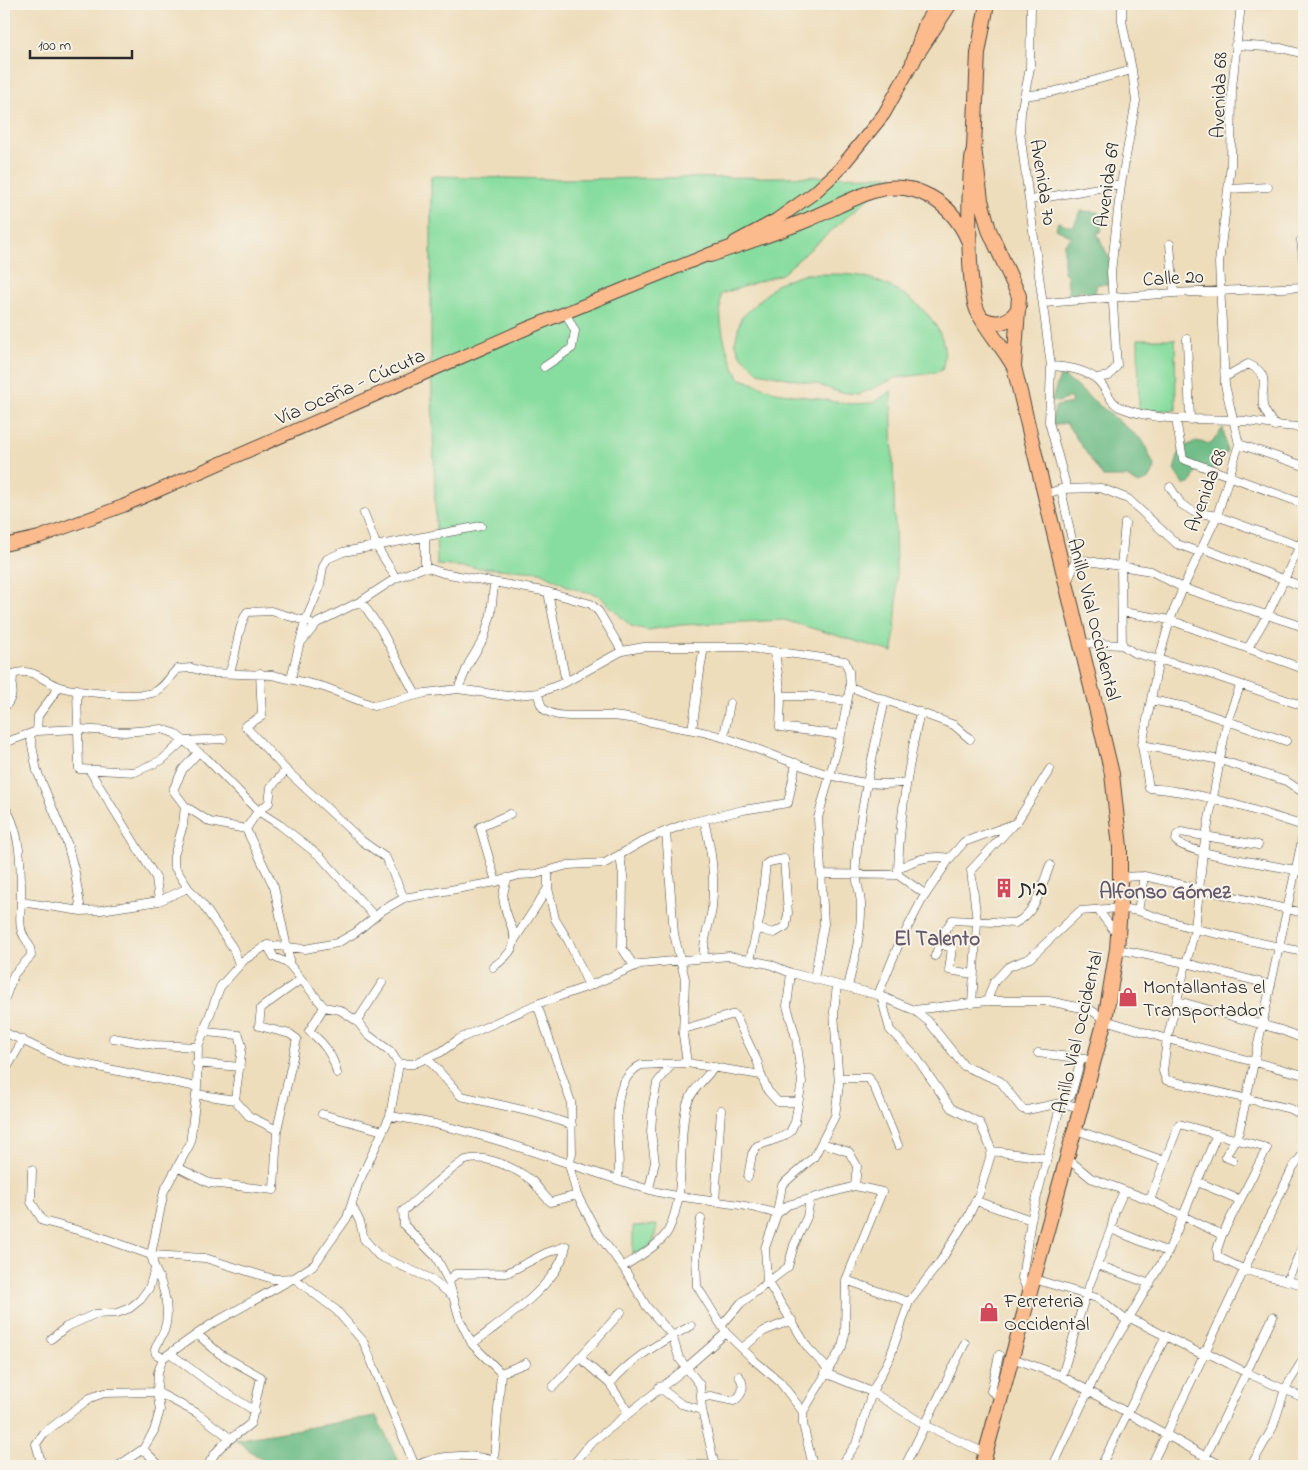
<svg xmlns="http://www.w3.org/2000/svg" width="1308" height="1470" font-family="'Indie Flower','Playpen Sans Hebrew',sans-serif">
<rect width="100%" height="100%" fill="#f7f3e8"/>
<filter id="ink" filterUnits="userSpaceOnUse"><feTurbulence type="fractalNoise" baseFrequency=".02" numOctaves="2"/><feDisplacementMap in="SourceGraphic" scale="10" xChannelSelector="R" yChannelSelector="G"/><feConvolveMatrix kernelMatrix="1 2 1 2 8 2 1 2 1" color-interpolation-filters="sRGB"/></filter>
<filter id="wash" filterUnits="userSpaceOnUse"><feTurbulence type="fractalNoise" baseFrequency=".0096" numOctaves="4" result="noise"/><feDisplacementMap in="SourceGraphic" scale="20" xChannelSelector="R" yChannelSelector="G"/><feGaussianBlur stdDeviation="1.12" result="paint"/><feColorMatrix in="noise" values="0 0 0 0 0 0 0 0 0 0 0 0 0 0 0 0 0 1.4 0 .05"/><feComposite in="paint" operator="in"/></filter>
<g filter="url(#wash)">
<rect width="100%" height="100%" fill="#edb"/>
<path fill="#87dd9f" stroke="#598465" d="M431,176L552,179L894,176L782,274L721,294C718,324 725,351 739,378L776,392L850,404L873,403L891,391L897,601L893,652L784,620L681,625L648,630L631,626L598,595L571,588L541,572L437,565L431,361Z
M806,274C825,275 849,272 868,278C906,289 956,325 942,370L933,373L896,378L860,394L838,392L816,384L758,372L740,354L735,342L741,318L778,283Z
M1138,339H1175L1176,410L1139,411Z
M657,1225L653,1244L633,1257V1226Z"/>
<path fill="#6dbc86" stroke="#4c7458" d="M1081,211L1098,212L1102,224L1101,232L1097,233L1110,260L1109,284H1097L1094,297H1088L1084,290H1078V299L1069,296L1067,274L1064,272V244L1072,237L1056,229L1058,222L1073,227Z
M1061,374L1143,441L1155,468L1150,478L1139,484L1127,477H1103L1066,423L1050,425L1056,406L1072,403L1070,397L1059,402L1051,401Z
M1223,428L1227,452L1209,476L1197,470L1190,484H1183L1174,470L1180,449L1196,441L1211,444Z
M376,1416L401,1466H270L236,1440Z"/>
</g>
<g filter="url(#ink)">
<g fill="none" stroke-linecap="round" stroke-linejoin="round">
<defs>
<path id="street" d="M1031,4L1030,68L1021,112L1020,132L1051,366L1049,422L1067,489
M1241,4L1232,88L1231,165L1219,263L1225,385L1239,444L1217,516L1183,588L1170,620L1159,659L1142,745L1149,788C1203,792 1253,810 1304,826
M1235,45L1281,48L1304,54
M1024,96L1052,92L1132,70
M1229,189L1268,187
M1031,200L1121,184
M1301,240L1304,265
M1170,244L1174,293
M1044,303L1174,293L1304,287
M1187,339L1190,420
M1051,366C1067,367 1082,369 1095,378C1107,386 1108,403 1122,408C1157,422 1196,418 1232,420C1256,421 1280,427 1304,427
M544,367L572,348L575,331L565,312
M1225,377L1248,364C1273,375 1260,387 1263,405C1264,412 1271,420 1275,426
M1096,378L1109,376L1117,366L1111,272L1121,184L1136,101L1132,70L1122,21V4
M1176,420L1183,459L1304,504
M1239,444L1304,466
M1170,487L1181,504L1194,512L1217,516L1304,548
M1061,489L1076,559L1067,584
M1044,495L1061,489L1101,488L1128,499L1177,544L1199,552
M364,513L377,547L396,578
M425,537V567
M1202,548L1304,587
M1076,559L1151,571L1183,588L1304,627
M548,592L566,682
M361,601L381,630L416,695
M1123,612L1170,620L1304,669
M1081,643L1122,645L1134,653L1198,670L1304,706
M299,645L317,623L361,601L396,578L425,567L443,573L548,592L591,604L599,612L622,651
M1122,645L1121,566L1125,523
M1248,648L1268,614L1304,537
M775,652L781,696L780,727L841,735
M229,673C238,654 236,630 247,612L271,611L309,622
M260,673L262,716L245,726L286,770L362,841L386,858L404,898
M291,678L305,622L319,589L323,567L327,559L343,552L481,526
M1240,686L1227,722L1203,852L1195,929L1167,1039L1163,1071L1166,1080L1291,1109L1304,1116
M850,687L954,725L970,739
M77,689L79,769L135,772L162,760L183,741L223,739
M458,689L469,663L484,638L491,614L494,584
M538,693C539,699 540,706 545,710C554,716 565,716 575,716C587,716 600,716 613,716C637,718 663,725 687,729C757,739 837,795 906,782
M781,696H812L846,701
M1151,700L1186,707L1286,741
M4,707C14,700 12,686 13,674C34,667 42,681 60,687C77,692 135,698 152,693C163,690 169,677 177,669L192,668L209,673L272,675L324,687L374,706L425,693L458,689L507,696L538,693L566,682L622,651L644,647H743L845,661L849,671L850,687L841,735L818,818L824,924L814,979
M692,729C697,702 698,676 704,648
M37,731L38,716L59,687
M30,735L37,771L67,843L75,873L81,911
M724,736L730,703
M4,743L37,731L79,729L124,732L162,729L174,733L206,758L258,811L280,825L321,857L374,916
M1142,745L1220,760L1286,781L1304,793
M198,753L183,769L173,790L185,806L183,825L174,856V866L188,888L203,905L233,948L239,964
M286,770L271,787L269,803L258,811L246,829L274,887L289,957V964
M90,771L156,878L159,901
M4,806C22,831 21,871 21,901C21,910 19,920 21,928C22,939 31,940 31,956L14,974L4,1001
M185,806L210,822L246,829
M704,820C712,852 715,875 712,908C710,925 702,940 704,957
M666,832L674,934L685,979L683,1035L687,1063
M1258,845L1181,832L1177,835L1176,841C1187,854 1282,866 1304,872
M620,856L623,876L622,948L634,966
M898,869C915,859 930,855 950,858
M821,874L898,875L925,894
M898,875C899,820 908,766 920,712
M1121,877L1144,876L1304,913
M496,882L480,827L510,814
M548,888L555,919L569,942L589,986
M21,902L81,911L101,910L159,901L188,888
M1098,910L1118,936
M1138,911L1144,876
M515,939L548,888V871
M939,944L952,948L949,970L973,974
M1117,949L1186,963L1271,985
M935,956L943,934L952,920L1015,923C1036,914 1042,885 1050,865
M750,960L760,916L766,864L769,862L784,859L788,913L786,926L774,933L758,929
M493,967C532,940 506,930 503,897C503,891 506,884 507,878
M848,987C854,960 862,932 861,904C860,888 854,880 856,862C860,807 873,754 885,700
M878,995L898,946L922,900L950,858L964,842L1016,823L1050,769
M987,1001L994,982L1008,967L1030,958L1080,911L1120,908L1138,911L1195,929L1304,952
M1178,1001L1281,1030L1304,1039
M537,1004L571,1102L572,1154L569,1164L577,1195L598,1234L623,1267L647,1307L672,1335L679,1358L700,1385L702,1410L715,1466
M972,1004L977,922L971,870L1012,826
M324,1007L309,1031C324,1043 333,1055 337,1073
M914,1010L987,1001H1049L1091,1010L1105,1020L1167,1039L1304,1075
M357,1021L382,983
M684,1029L731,1015H735L758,1063L761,1075
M4,1032L64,1060L197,1087
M205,1032L239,1035L242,1046L235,1100
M113,1038L155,1045L198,1047
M1038,1053L1085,1059
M427,1058L461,1096L536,1113L572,1125
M196,1063L240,1067
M399,1064H413L441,1052L459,1039L537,1004L589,986L640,964L729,956L769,964L791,973L878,995L914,1010L928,1021L964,1066L1000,1081L1022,1109L1027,1110L1061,1103L1082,1108
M4,1073L23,1040
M839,1078H869L876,1091L898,1145
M196,1094L235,1100L249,1116L277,1130
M322,1114L383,1131
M390,1116C480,1128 563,1164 650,1190C691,1202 736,1200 777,1214L788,1205L855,1186L882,1192L846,1280L845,1334L842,1347L803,1412V1424L813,1466
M1076,1130L1165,1161
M822,1143L849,1152L857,1166L855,1186
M992,1151L1046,1158
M1068,1159L1091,1178L1150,1200L1222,1235
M1233,1160L1225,1157L1239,1132L1304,831
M179,1168L209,1183L274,1190L277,1130L297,1039L290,1034L259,1026L261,1008L300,980
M32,1170L31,1202L43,1221L92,1234L151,1255L205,1258L273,1279L294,1278L336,1310L363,1341L415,1466
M748,1177L752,1154L757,1146L782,1137L790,1132L795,1122L802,1082L796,1038L787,1006L791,973
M618,1178C623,1146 603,1085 641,1065L687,1063L761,1075L768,1091L778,1102H797
M1198,1182L1240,1200
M649,1189L655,1162L651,1132L653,1103L657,1083L672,1064
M1150,1200L1179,1124L1267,1148L1222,1235L1217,1250L1218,1257L1245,1270L1304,1285
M976,1201L1031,1220
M715,1202L721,1110
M352,1206L360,1222L364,1239L379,1256L429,1278L453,1296
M701,1219L696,1254L697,1286L726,1333L755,1361L780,1382L803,1412
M1111,1229L1168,1252
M1098,1265L1150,1284
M623,1267C636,1258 660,1245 668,1231C687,1193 677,1148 686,1107C690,1092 705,1078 715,1067
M155,1269C164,1286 171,1312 164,1331C161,1338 157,1343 155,1350L156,1354L163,1358
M1034,1279L1100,1299L1127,1321
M846,1280L909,1302
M1287,1281L1304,1244
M449,1282L455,1274L507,1273L546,1253L566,1246C560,1284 501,1322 472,1344
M1028,1292L1022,1278L1031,1220L1061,1103L1071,1095L1081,1059
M1130,1318L1203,1355
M722,1325L741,1303L788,1267L794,1245L807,1217L810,1200
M197,1334L220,1354L261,1377L251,1423C235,1437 216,1445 208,1466
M51,1339L66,1327L95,1314L117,1313L130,1308L140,1300L149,1288L155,1269L151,1255L164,1191L190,1144L197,1087L198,1047L220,987L244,960L267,945L305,949L337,943L355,933L383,910L404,898L496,882L519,875L536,874L568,865L605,863L649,838L685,824L743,810L788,803L796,763
M742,1348L764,1331L792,1320
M1204,1351L1245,1372L1304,1398
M171,1354L207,1381L255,1411
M999,1355L991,1391L1001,1398
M579,1357L610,1384L628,1412
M1012,1358L1062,1376L1222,1466
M828,1369L808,1348L767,1281L765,1248L777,1214L782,1185L814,1157L835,1116L839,1085L834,1012L837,985
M501,1373L526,1363
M825,1373L872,1392L927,1426L985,1453
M1062,1376L1086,1294L1111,1229L1115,1211L1124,1191
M610,1384C630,1359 663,1340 691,1326
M553,1387L621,1312
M659,1387L681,1404L702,1410
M701,1398L710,1396L734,1401C744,1394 745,1385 739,1376
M143,1449L160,1466
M494,1460L501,1373L472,1344L460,1320L449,1282L436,1257L404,1225L403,1211C414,1202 456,1163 466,1160C486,1154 515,1168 531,1180C538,1186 543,1196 551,1202L577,1195
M574,1464L590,1444L686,1368L726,1333
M42,1466L36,1444L44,1433L90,1398L104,1393L157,1392L197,1413L230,1438
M118,1466L143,1449L154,1431L160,1410L157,1392L158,1372L163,1358L210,1325L294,1278L315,1264L325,1249L347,1218L358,1184L390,1116L399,1064L390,1051L368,1035L357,1021L340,1010L324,1007L289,964L274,957L267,945
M416,1466C439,1453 481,1452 504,1466
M538,1466L574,1464L606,1466
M615,1466L659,1464L746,1466
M841,1466L856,1444L872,1392L890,1357L909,1302L940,1262L968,1217L979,1194L992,1151L980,1123L951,1108L916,1057L890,1030L881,996
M905,1466L965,1343
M1053,1466L1097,1372L1168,1252L1217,1134
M1101,1466L1166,1336
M1151,1466L1293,1167L1304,1153
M1201,1466L1273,1317
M1251,1466L1273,1427L1285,1389L1304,1358
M1302,1466L1304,1463"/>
<path id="primary" d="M735,242L776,220L814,193L838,171L884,114L913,62L951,4
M4,545L39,537L123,506L528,328L717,251"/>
<path id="highway" d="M987,4L978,53L974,148L981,200L989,230L1019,296L1014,366
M913,62L926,23L938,4
M974,148C968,176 966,288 978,312C987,331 1004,348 1014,367L1112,774L1120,847V908L1117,949L1105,1020L982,1466
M710,255C742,244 775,233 807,220C829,211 850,199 873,191C915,178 952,203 968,240
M983,319C998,326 1011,323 1019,307"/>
</defs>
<use href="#street" stroke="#484641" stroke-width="9"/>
<use href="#primary" stroke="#484641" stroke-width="14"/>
<use href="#highway" stroke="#484641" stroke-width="16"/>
<use href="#street" stroke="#fff" stroke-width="8"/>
<use href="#primary" stroke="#fbbb8c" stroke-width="12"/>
<use href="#highway" stroke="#fbbb8c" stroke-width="14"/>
</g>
</g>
<defs>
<symbol id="building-bare" viewBox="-9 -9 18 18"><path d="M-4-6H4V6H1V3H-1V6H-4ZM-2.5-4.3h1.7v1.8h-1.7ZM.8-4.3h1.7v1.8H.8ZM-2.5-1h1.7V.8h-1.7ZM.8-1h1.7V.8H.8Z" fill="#d1495b" stroke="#f7f3e8" stroke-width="2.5" paint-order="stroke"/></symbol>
<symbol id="shop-bare" viewBox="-9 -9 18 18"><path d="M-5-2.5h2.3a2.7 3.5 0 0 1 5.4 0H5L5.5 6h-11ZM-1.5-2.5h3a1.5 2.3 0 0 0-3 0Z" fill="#d1495b" stroke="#f7f3e8" stroke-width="2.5" paint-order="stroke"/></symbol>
</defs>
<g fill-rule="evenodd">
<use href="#building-bare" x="990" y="874" width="28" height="28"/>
<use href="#shop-bare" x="1114" y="983" width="28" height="28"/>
<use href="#shop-bare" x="975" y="1298" width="28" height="28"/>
</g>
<g text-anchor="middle" stroke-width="4" stroke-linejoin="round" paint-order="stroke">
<g font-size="20" fill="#2b2b2b" stroke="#f7f3e8">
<text transform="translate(1218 95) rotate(-88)" y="7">Avenida 68</text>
<text transform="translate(1044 182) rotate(81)" y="7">Avenida 70</text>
<text transform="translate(1106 185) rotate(-82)" y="7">Avenida 69</text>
<text transform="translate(1173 277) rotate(-3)" y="7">Calle 20</text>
<text transform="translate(350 386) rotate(-24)" y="7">Vía Ocaña - Cúcuta</text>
<text transform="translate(1205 490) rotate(-70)" y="7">Avenida 68</text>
<text transform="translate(1095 619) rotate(76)" y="7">Anillo Vial Occidental</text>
<text transform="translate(1077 1032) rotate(-77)" y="7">Anillo Vial Occidental</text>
</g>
<g font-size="20" fill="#2b2b2b" stroke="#f7f3e8" text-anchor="start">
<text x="1019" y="895">בית</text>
<text x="1143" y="993">Montallantas el<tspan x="1143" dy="23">Transportador</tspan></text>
<text x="1004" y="1307">Ferreteria<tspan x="1004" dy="23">Occidental</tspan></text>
</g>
<g font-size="21" font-weight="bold" fill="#65596c" stroke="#f7f3e8">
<text x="1165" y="898">Alfonso Gómez</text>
<text x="937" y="945">El Talento</text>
</g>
</g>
<rect width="1308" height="1470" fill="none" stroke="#f7f3e8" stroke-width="20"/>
<path d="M30 50v8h102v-8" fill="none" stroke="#2b2b2b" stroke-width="2.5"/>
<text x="38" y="50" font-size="15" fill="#2b2b2b" stroke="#f7f3e8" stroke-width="4" paint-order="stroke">100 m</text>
</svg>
